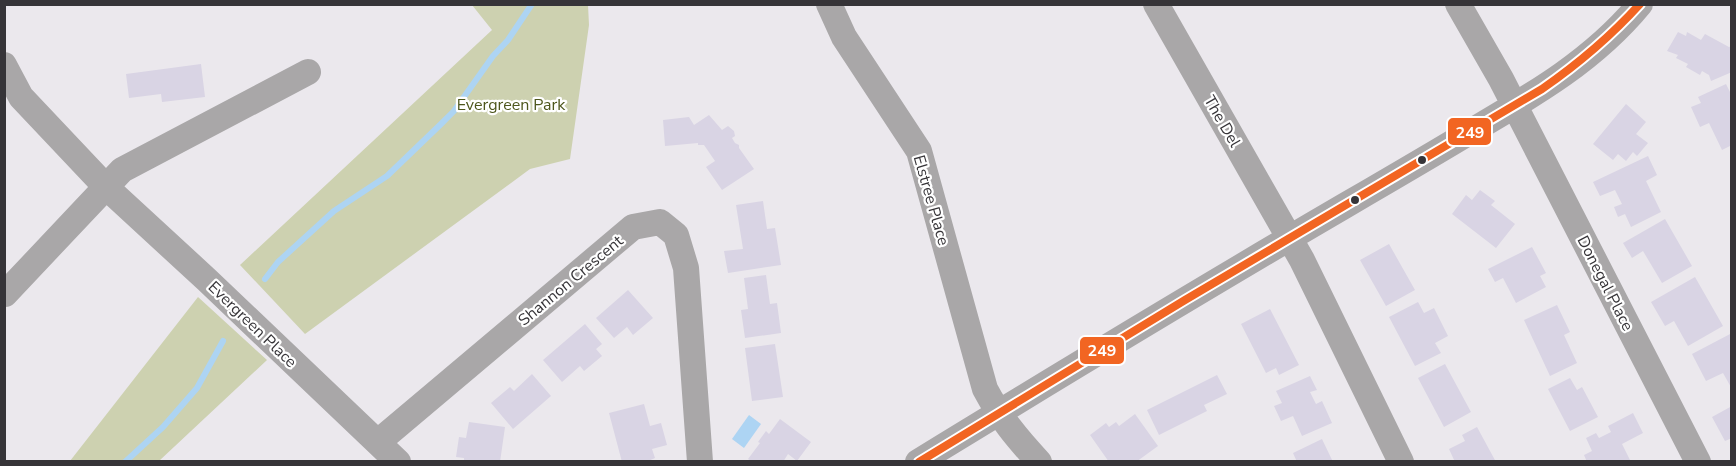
<svg xmlns="http://www.w3.org/2000/svg" width="1736" height="466" font-family="'Nunito Sans',sans-serif">
<rect width="100%" height="100%" fill="#ebe8ed"/>
<path fill="#cdd1b0" d="M472,5H588L589,25L570,159L530,169L305,334L240,265L492,30Z
M198,297L267,360L159,461H70Z"/>
<path fill="#add4f3" d="M749,415L761,424L744,448L732,439Z"/>
<g fill="none" stroke-linecap="round" stroke-linejoin="round">
<path stroke="#add4f3" stroke-width="6" d="M265,279L278,262L334,211L387,176L441,124L454,111L493,56L508,40L532,4
M125,462L163,427L197,388L223,341"/>
</g>
<path fill="#d9d4e4" d="M1678,32L1686,36L1687,32L1701,40L1705,34L1729,47L1732,46V72L1711,81L1709,75L1702,71L1700,75L1686,67L1688,64L1676,58L1678,55L1667,51Z
M201,64L205,97L162,102L161,94L129,98L126,74Z
M1726,84L1732,96V145L1722,150L1709,123L1700,127L1691,107L1701,103L1698,97Z
M1626,104L1646,122L1636,134L1648,143L1637,156L1633,152L1626,161L1618,154L1613,160L1593,144Z
M709,115L722,130L728,126L734,131L735,136L732,138L735,143L739,145V148L754,169L722,190L706,167L715,161L704,145H698V143L665,146L663,120L689,117L694,125Z
M1648,156L1657,175L1646,181L1661,212L1631,227L1625,214L1618,217L1614,207L1622,204L1615,190L1600,196L1593,182Z
M1480,190L1495,201L1491,205L1515,224L1496,248L1452,214L1466,195L1472,200Z
M763,201L767,229L775,228L781,265L728,273L724,251L743,249L736,205Z
M1665,219L1692,266L1662,283L1643,251L1632,258L1623,243Z
M1389,244L1415,290L1386,306L1360,260Z
M1532,247L1546,273L1540,276L1546,287L1516,303L1503,278L1495,282L1488,269Z
M766,275L770,304L777,303L781,333L745,338L741,310L748,309L744,278Z
M1695,277L1723,326L1688,346L1674,321L1665,326L1651,302Z
M628,290L653,318L633,335L627,327L614,338L596,318Z
M1418,302L1424,313L1434,308L1448,336L1435,343L1441,353L1415,366L1389,317Z
M1557,305L1570,332L1564,335L1577,363L1550,376L1524,320Z
M1270,309L1299,365L1279,375L1276,368L1266,373L1241,324Z
M585,324L602,344L596,349L602,356L584,371L580,366L562,382L543,360Z
M1732,333V389L1723,373L1706,381L1692,354Z
M775,344L783,397L752,401L745,348Z
M1445,364L1471,412L1444,427L1418,378Z
M532,374L551,396L513,429L491,403L510,387L514,391Z
M1217,375L1227,394L1204,405L1207,411L1159,435L1147,410Z
M1310,376L1317,390L1310,392L1316,404L1322,401L1332,423L1302,436L1293,416L1281,421L1274,406L1282,403L1276,391Z
M1570,378L1577,390L1582,387L1598,417L1570,431L1548,389Z
M644,404L650,426L661,423L667,445L652,449L655,458L646,462H622L609,413Z
M1732,406V438L1725,441L1712,417Z
M1633,413L1643,433L1622,444L1631,462H1587L1584,455L1592,451L1586,438L1596,433L1599,438L1611,432L1608,426Z
M1135,414L1158,446L1136,462H1109L1090,435L1106,423L1109,427L1116,422L1119,426Z
M780,419L811,442L797,461L788,454L783,462H752L748,459L760,443L758,442L766,431L769,434Z
M469,422L505,427L500,462H464V458L456,457L459,437L466,438Z
M1477,427L1496,462H1455L1449,449L1465,441L1462,435Z
M1322,439L1333,462H1297L1293,453Z"/>
<g fill="none" stroke-linecap="round" stroke-linejoin="round">
<path stroke="#a9a7a8" stroke-width="26" d="M829,4L844,37L919,151L985,389C1001,419 1016,437 1039,462
M1156,4L1302,260L1401,462
M1458,4L1501,79L1698,462
M4,65L21,97L106,187L207,280L398,462
M5,294L122,170L308,72
M378,442L633,227L660,222L676,235L686,268L700,462
M918,462C1060,375 1202,289 1346,205C1389,180 1432,155 1475,129C1535,94 1595,59 1640,4"/>
<defs>
<path id="bus-1" d="M919,462L1185,300L1542,89C1578,64 1610,37 1640,4"/>
</defs>
<use href="#bus-1" stroke="#fff" stroke-width="12"/>
<use href="#bus-1" stroke="#f26522" stroke-width="8"/>
</g>
<g fill="#363438" stroke="#fff" stroke-width="2">
<circle cx="1422" cy="160" r="5"/>
<circle cx="1355" cy="200" r="5"/>
</g>
<g text-anchor="middle" stroke-width="4.5" stroke-linejoin="round" paint-order="stroke">
<g font-size="16" fill="#4d561c" stroke="#fff">
<text x="511" y="110">Evergreen Park</text>
</g>
<g font-size="16" fill="#363438" stroke="#fff">
<text transform="translate(1223 121) rotate(60)" y="6">The Del</text>
<text transform="translate(932 200) rotate(74)" y="6">Elstree Place</text>
<text transform="translate(570 280) rotate(-40)" y="6">Shannon Crescent</text>
<text transform="translate(1606 283) rotate(63)" y="6">Donegal Place</text>
<text transform="translate(253 324) rotate(44)" y="6">Evergreen Place</text>
</g>
</g>
<g stroke="#fff" stroke-width="2">
<rect x="1447" y="117" width="45" height="29" rx="6" fill="#f26522"/>
<rect x="1079" y="336" width="46" height="29" rx="6" fill="#f26522"/>
</g>
<g font-size="16" text-anchor="middle" font-weight="bold" fill="#fff">
<text x="1470" y="138">249</text>
<text x="1102" y="356">249</text>
</g>
<rect width="1736" height="466" fill="none" stroke="#363438" stroke-width="12"/>
</svg>
